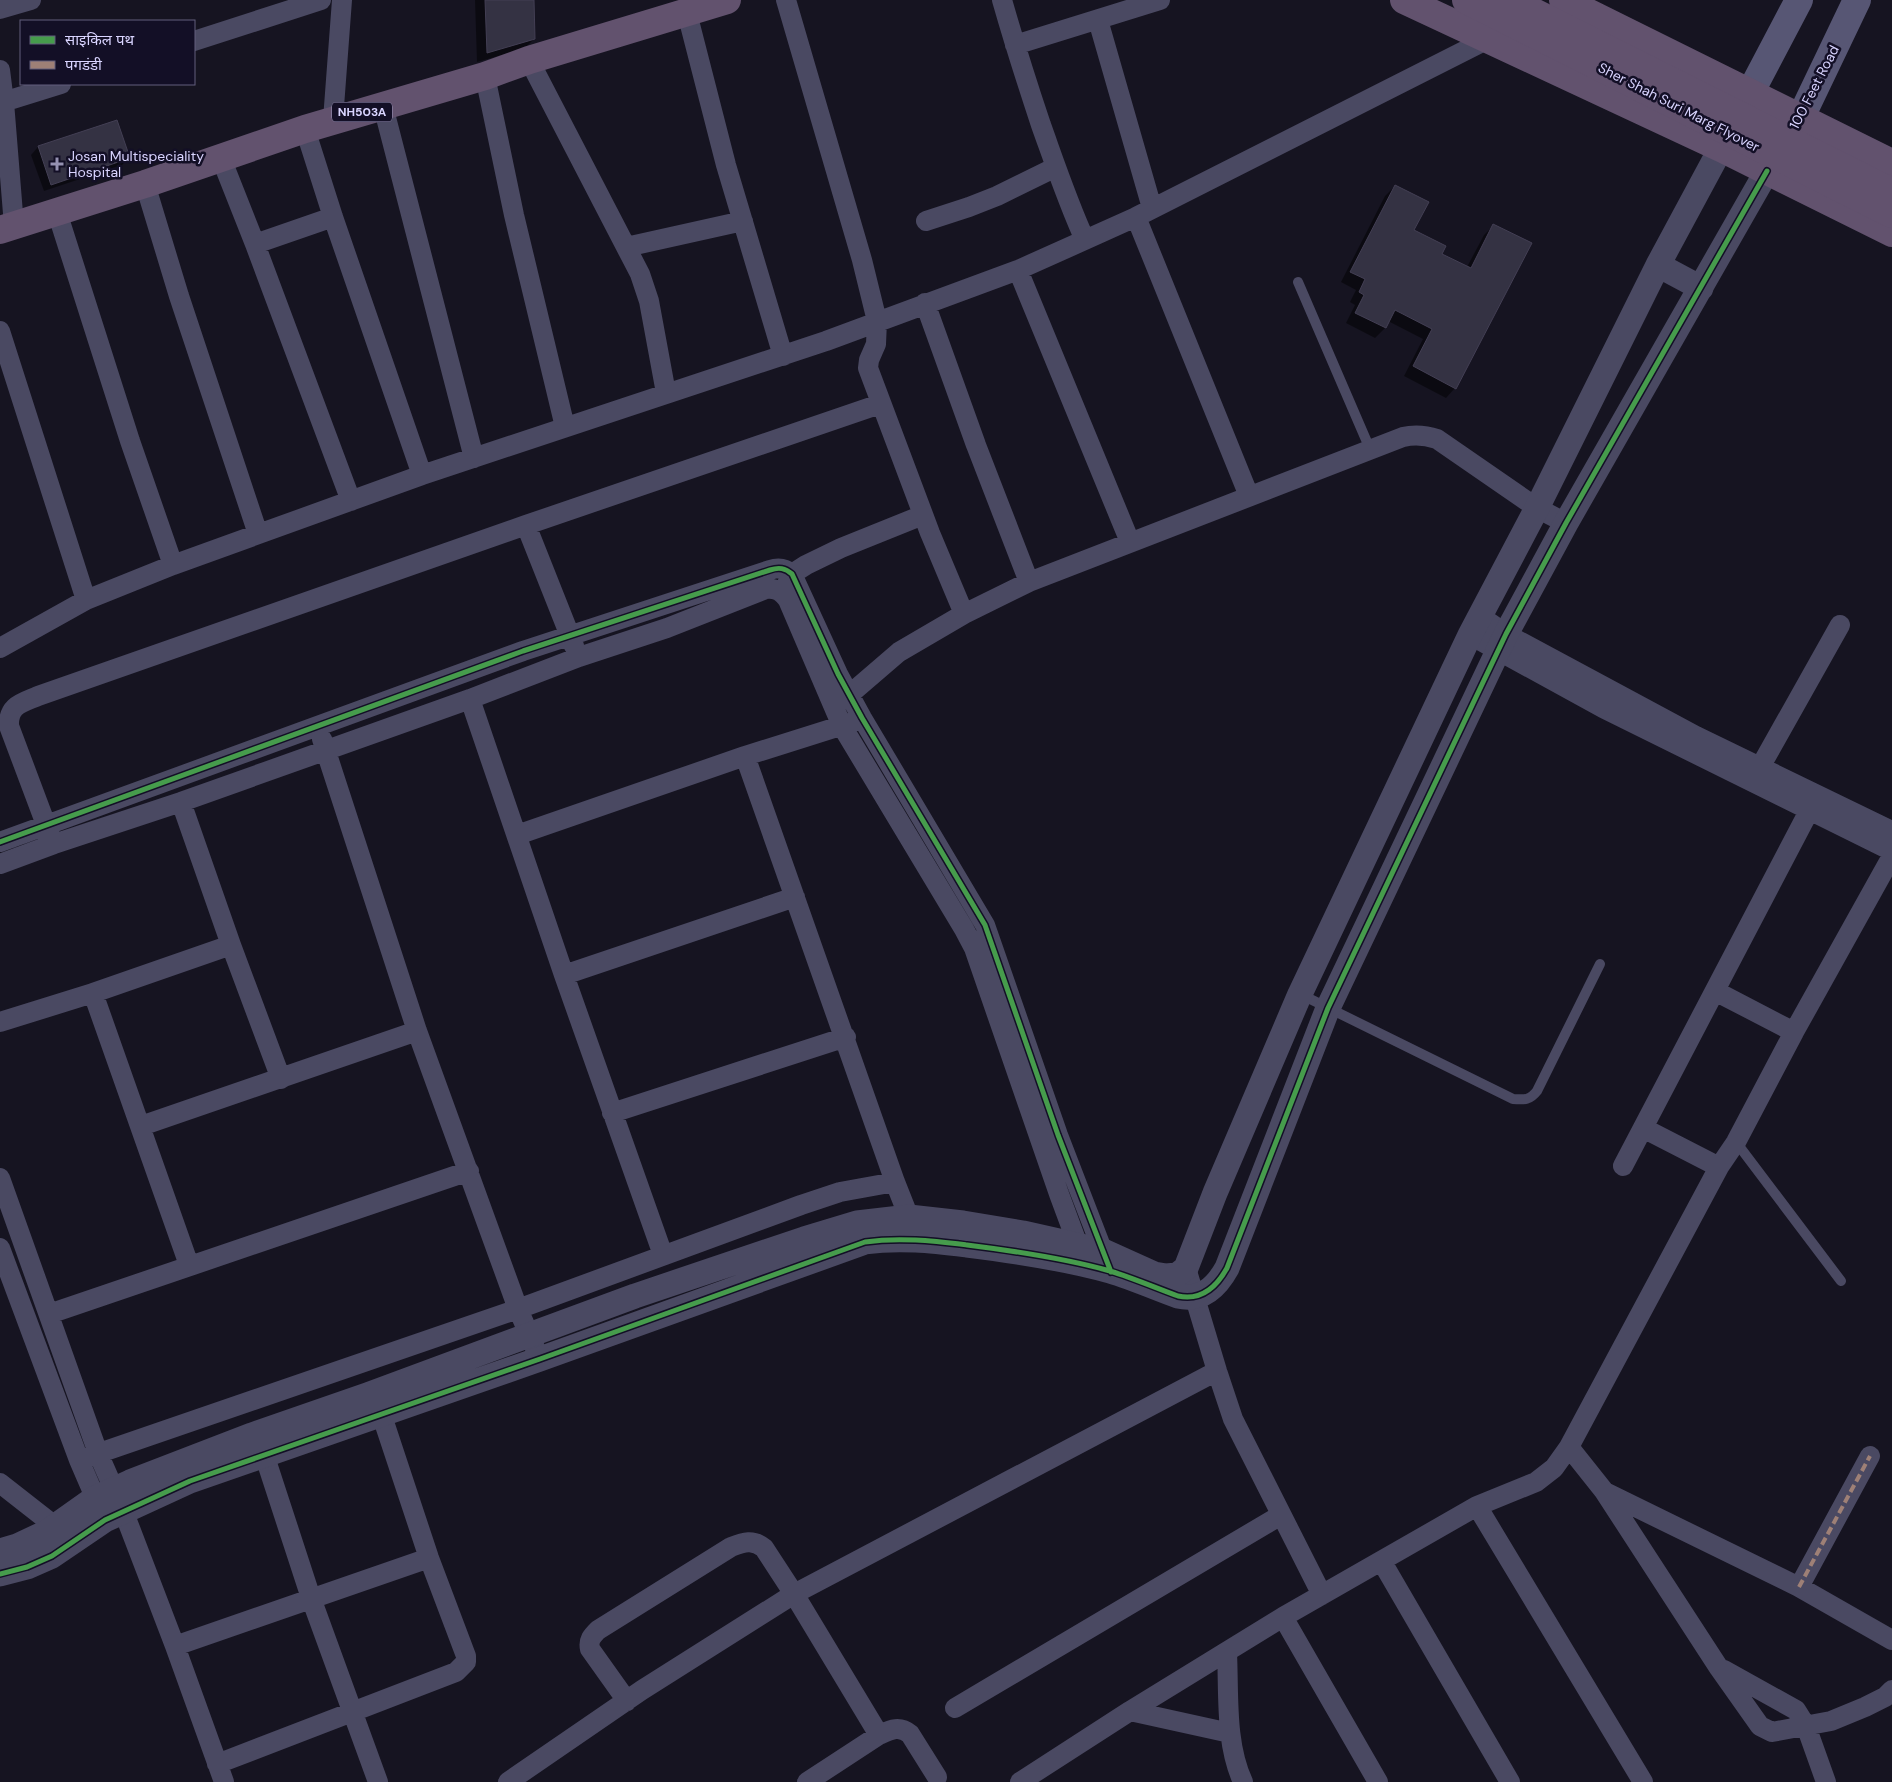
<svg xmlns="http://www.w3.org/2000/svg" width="1892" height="1782" font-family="'DM Sans','Noto Sans Devanagari',sans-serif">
<rect width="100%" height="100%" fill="#161421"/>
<path fill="#0007" d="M475,0H532L534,39L524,49L477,62Z
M116,121L129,158L122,165L44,191L31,155L38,147Z
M1395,186L1413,230L1441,254L1467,267L1484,235L1494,225L1455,388L1446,398L1404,376L1423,339L1388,321L1385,328L1375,338L1346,323L1355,305L1350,302L1356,290L1341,282L1385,196Z"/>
<path fill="#343243" stroke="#433f54" d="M485,0H534L535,39L487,53Z
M117,120L130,158L51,185L38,146Z
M1395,185L1429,202L1414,230L1446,246L1442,254L1471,268L1493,224L1532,243L1456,389L1413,366L1432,329L1395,310L1386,328L1355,313L1364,295L1359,292L1365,279L1350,272Z"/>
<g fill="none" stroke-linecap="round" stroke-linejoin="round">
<path stroke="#4a4962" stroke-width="10" d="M1298,282L1370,449
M1300,994L1513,1099C1525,1100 1530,1100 1537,1091L1600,964
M1736,1142L1841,1281"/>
<path stroke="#4a4962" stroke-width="20" d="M786,0L862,260L877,321L876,344L869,360L868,368L930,533L964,614
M1002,0C1014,42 1027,83 1041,125C1055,164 1068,203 1085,240
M0,9L31,0
M687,13L726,165L783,356
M1098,20L1152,208
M194,41L321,0
M1015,45L1160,0
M529,60L640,274L649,301L666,393
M0,70L4,102L14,226
M485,76L514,215L565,427
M0,103L61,84
M383,106L474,458
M333,120L342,0
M305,129L333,217L422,475
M221,158L255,244
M145,184L179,296L258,534
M57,212L130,441L173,565
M333,217L255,244L351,501
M926,221L969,207L997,196L1056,167
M626,247L743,221
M1018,270L1130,542
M925,303L976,445L1029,582
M0,331L86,600
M1249,496L1136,217L1488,39
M526,525L574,646
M787,584L792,574L806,565L841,548L923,515
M1480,616L1506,634L1696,736L1892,831
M1470,635L1603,708L1892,851
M0,648L86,600L173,565L422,475L826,341L1018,270L1136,217
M849,695L899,652L964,614L1029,582L1403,437C1415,434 1425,435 1437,439L1537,508L1566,523
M470,699L564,975L663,1255
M322,739L417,1031L518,1309L535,1348
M745,756L895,1182L914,1230
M1754,778L1840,625
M181,802L231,945L281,1079
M517,835L745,756L853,722
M51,838L9,726C8,705 22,703 38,696L526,525L880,404
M0,842L523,651L770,570C779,567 785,568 792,574L838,674L862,718L985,925L1058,1135L1107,1262
M0,864L54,844L181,802L470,699L579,657L667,628L766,589C777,588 782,592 788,600L842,726L964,929L974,948L1059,1194L1082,1256
M564,975L795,897
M1715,991L1794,1032
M93,993L189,1265
M0,1022L93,993L231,945
M612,1113L846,1037
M141,1126L417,1031
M1643,1128L1719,1167
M1623,1166L1809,811
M0,1178L98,1453L123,1510L175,1646L224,1782
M0,1248L79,1460L101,1511
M1186,1268L1217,1371L1233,1419L1322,1595
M49,1314L469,1171
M1569,1447L1604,1491L1719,1668L1760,1726L1772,1732L1831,1721L1865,1707L1885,1697L1892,1690
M264,1454L311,1598L378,1782
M79,1460L518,1309L801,1205L840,1192L895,1182
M0,1483L65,1534
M1605,1492L1799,1587L1892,1640
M1477,1506L1643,1782
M1382,1562L1510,1782
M1799,1587L1870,1456
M1283,1617L1378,1782
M175,1646L429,1558
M1227,1653C1229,1695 1225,1743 1243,1782
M1724,1670L1796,1710L1806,1726L1826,1782
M627,1701L590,1649C588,1640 592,1636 598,1630L731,1547C744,1542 753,1539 764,1548L794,1594L879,1735
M955,1708L1281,1515
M1130,1711L1230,1733
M217,1764L456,1672L466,1662V1656L429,1558L381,1413
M508,1782L642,1690L794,1594L1217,1371
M807,1782L879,1735C890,1730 899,1725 910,1734L937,1777
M1020,1782L1130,1711L1283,1617L1477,1506L1536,1482L1554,1468L1569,1447L1719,1167L1736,1142L1794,1032L1892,856"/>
<path stroke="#4a4962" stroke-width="25" d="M1658,265L1701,288
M0,1551L17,1546L47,1532L95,1498L130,1482L252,1435L367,1395L635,1296L804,1239L857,1223L909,1217L963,1223L1023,1233L1103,1251L1154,1274L1166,1276L1177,1275L1186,1268L1215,1193L1300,994L1470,635L1537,508L1658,265L1721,148
M0,1574L27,1567L52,1556L105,1520L190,1481L540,1359L865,1242C900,1237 933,1241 967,1245C1015,1251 1064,1258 1110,1271C1133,1278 1156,1288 1178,1296C1201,1301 1216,1288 1227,1268L1328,1008L1506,634L1566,523L1767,171"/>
<path stroke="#575674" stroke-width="28" d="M1739,114L1799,0
M1788,137L1801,117L1857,0"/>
<path stroke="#62526e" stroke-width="28" d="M1404,0L1721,148L1892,233
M1563,0L1892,163
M0,230L145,184L305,129L485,76L529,60L727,0"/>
<path stroke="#62526e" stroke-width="28" d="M1466,0L1892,214
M1510,0L1892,192"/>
<path stroke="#9e8076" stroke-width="4" stroke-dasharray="8 4" stroke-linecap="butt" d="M1799,1587L1870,1456"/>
<defs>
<path id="cycleway" d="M0,842L523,651L770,570C779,567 785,568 792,574L838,674L862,718L985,925L1058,1135L1111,1272
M0,1574L27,1567L52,1556L105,1520L190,1481L540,1359L865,1242C900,1237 933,1241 967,1245C1015,1251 1064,1258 1110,1271C1133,1278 1156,1288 1178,1296C1201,1301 1216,1288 1227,1268L1328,1008L1506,634L1566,523L1767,171"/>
</defs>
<use href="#cycleway" stroke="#130f26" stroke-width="8"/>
<use href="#cycleway" stroke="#469c4c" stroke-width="5"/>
</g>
<path fill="#9591b1" stroke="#130f26" stroke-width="2" d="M54.5 156.5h5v5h5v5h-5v5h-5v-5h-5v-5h5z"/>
<g text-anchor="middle" stroke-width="5" stroke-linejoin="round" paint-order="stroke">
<rect fill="#130f26" stroke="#9e99be" stroke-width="1" x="332" y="102.5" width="60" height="19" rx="4"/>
<g font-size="12" font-weight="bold" fill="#d9d4ff">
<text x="362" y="116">NH503A</text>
</g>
<g font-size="14" fill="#d9d4ff" stroke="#130f26">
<text transform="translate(1814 87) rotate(-63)" y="5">100 Feet Road</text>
<text transform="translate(1679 107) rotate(27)" y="5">Sher Shah Suri Marg Flyover</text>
</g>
<g font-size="14" fill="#d9d4ff" stroke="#130f26" text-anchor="start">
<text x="68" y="161">Josan Multispeciality<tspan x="68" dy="16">Hospital</tspan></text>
</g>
</g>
<rect x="20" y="20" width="175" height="65" fill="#130f26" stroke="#625e7d"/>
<rect x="30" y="36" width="25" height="8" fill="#469c4c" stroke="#625e7d"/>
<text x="65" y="45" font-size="15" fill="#d9d4ff">साइकिल पथ</text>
<rect x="30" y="61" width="25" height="8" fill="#9e8076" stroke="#625e7d"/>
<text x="65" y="70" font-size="15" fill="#d9d4ff">पगडंडी</text>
</svg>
